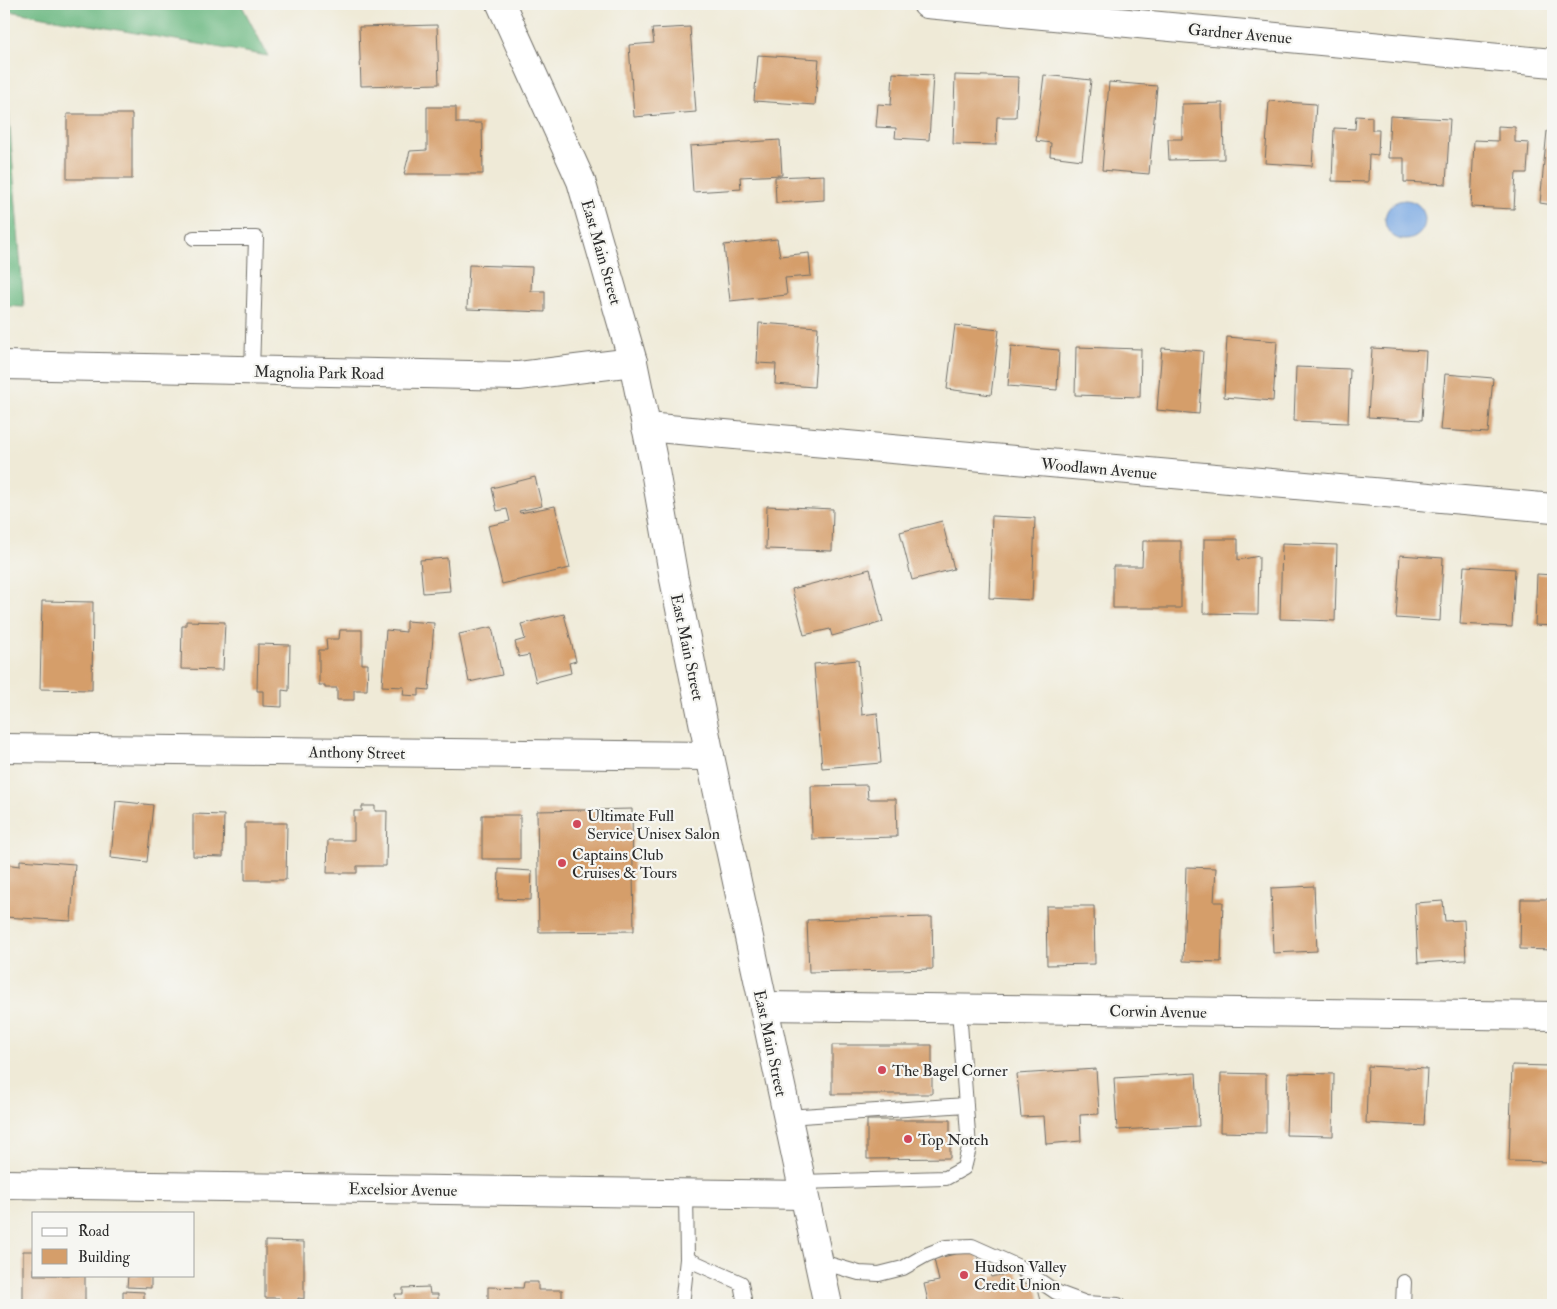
<svg xmlns="http://www.w3.org/2000/svg" width="1557" height="1309" font-family="'IM FELL Double Pica',serif">
<rect width="100%" height="100%" fill="#f6f6f2"/>
<filter id="ink" filterUnits="userSpaceOnUse"><feTurbulence type="fractalNoise" baseFrequency=".02" numOctaves="2"/><feDisplacementMap in="SourceGraphic" scale="10" xChannelSelector="R" yChannelSelector="G"/><feConvolveMatrix kernelMatrix="1 2 1 2 8 2 1 2 1" color-interpolation-filters="sRGB"/></filter>
<filter id="wash" filterUnits="userSpaceOnUse"><feTurbulence type="fractalNoise" baseFrequency=".0096" numOctaves="4" result="noise"/><feDisplacementMap in="SourceGraphic" scale="20" xChannelSelector="R" yChannelSelector="G"/><feGaussianBlur stdDeviation="1.12" result="paint"/><feColorMatrix in="noise" values="0 0 0 0 0 0 0 0 0 0 0 0 0 0 0 0 0 1.4 0 .05"/><feComposite in="paint" operator="in"/></filter>
<g filter="url(#wash)">
<rect width="100%" height="100%" fill="#efead7"/>
<path fill="#6db983" stroke="#4c7257" d="M4,4H241L268,56L4,10Z
M4,53L24,307L4,306Z"/>
<path fill="#79a8e3" stroke="#526a87" d="M1385 220a20 20 0 1 1 40 0a20 20 0 1 1-40 0Z"/>
<g id="blocks">
<path fill="#d59e6a" d="M437,25L439,84L361,86L359,27Z
M690,27L696,112L634,117L629,45L654,43L652,29Z
M758,55L819,59L815,105L754,101Z
M893,73L933,75L929,140L895,138L896,128L876,127L878,104L891,105Z
M955,75L1018,77L1016,117H997L996,145L953,144Z
M1044,75L1091,80L1082,160L1050,156L1051,143L1036,141Z
M1109,82L1157,86L1149,174L1102,170Z
M1269,101L1316,104L1312,166L1265,163Z
M1223,103L1224,159L1169,160L1168,139H1182V104Z
M427,107H456V123H482L483,174H404L410,151L427,150Z
M67,114H132V179H67Z
M1356,116L1372,117V130H1379L1378,155L1369,154L1368,182L1332,181L1334,128L1355,129Z
M1390,116L1450,119L1446,184L1404,182V158H1388Z
M1498,126L1515,127V142L1529,143L1527,173H1516L1514,209L1471,207L1474,140L1498,141Z
M1547,131H1553V205L1540,203Z
M780,140L782,175L740,177L741,189L693,192L690,146Z
M824,175V200L776,203L775,177Z
M777,239L780,256L809,253L811,276L785,278L787,295L730,301L724,245Z
M469,265L532,267L531,291H545V312L467,309Z
M759,323L818,327L814,387L775,384L776,364L757,363Z
M955,325L999,330L991,395L947,389Z
M1227,337L1277,341L1273,401L1224,397Z
M1011,346L1059,350L1057,390L1008,386Z
M1076,347L1141,349L1140,397L1075,395Z
M1162,348L1203,351L1199,414L1157,410Z
M1372,348L1426,351L1422,420L1368,417Z
M1296,367L1350,369L1348,423L1294,421Z
M1445,374L1493,378L1488,433L1440,430Z
M535,477L542,506L519,511L520,513L555,506L570,568L502,584L488,526L510,521L507,509L497,511L492,488Z
M767,506L833,509L832,551L766,549Z
M992,516L1035,518L1032,600L989,598Z
M942,521L954,569L912,580L900,532Z
M1204,539H1238V560L1259,556L1258,614L1203,613Z
M1143,541H1181V608H1113V566H1142Z
M1282,543L1337,545L1335,621L1280,619Z
M1400,555L1443,558L1440,621L1396,618Z
M447,558L450,591L423,593L420,560Z
M1464,566L1515,569L1512,627L1460,624Z
M870,569L883,622L832,636L830,629L804,635L792,589Z
M1537,574L1553,575V626L1535,625Z
M42,601L93,602L92,690L40,689Z
M564,614L576,661L569,663L571,673L536,682L529,655L519,657L515,642L525,639L521,624Z
M186,621L225,622L223,670L181,669L182,626H186Z
M406,621L434,623L429,690L419,689V696L403,695L404,687L382,686L386,630L406,632Z
M492,627L502,675L469,682L459,634Z
M340,630H362V664H368L367,690H354V700H337V688H325V685H319V650H327L326,639H339Z
M258,644L290,645L289,691L282,690V707L263,706V691H257Z
M858,660L862,715L877,713L881,763L822,768L814,664Z
M867,785L868,799H896L897,837L812,839L811,786Z
M116,801L153,805L147,862L111,858Z
M362,806H375V811H387L386,866H357V873H327L328,840H354V811H362Z
M632,809L634,931L539,932L537,811Z
M193,814L224,815L223,857L193,856Z
M482,815H520V859H482Z
M245,823H287L286,880H245Z
M20,860L75,864L71,921L4,917V864L20,866Z
M1186,867L1216,868L1214,902H1223L1221,962L1183,961Z
M499,869L532,871L531,900L498,899Z
M1314,886L1317,951L1273,953L1271,888Z
M1521,899H1553V950L1520,949Z
M1443,901L1445,921L1464,920L1466,960L1418,963L1415,903Z
M1046,906H1094L1095,964L1047,965Z
M932,917L933,969L809,972L807,920Z
M832,1045H932V1094H832Z
M1512,1065L1550,1066V1083H1553V1162L1509,1161Z
M1368,1066L1427,1069L1424,1126L1366,1123Z
M1096,1069L1099,1114L1080,1115L1081,1141L1046,1144L1044,1116L1021,1117L1017,1074Z
M1196,1073L1199,1126L1117,1130L1114,1078Z
M1221,1073L1266,1074V1133L1220,1132Z
M1288,1073L1334,1074L1333,1136L1286,1135Z
M867,1120H950V1158L867,1159Z
M265,1241L304,1242V1299L298,1298V1305H279V1298H265Z
M976,1249L982,1273L989,1271L991,1277L1017,1271L1021,1285L1035,1281L1041,1305H917V1303L928,1301L924,1284L939,1281L934,1259Z
M23,1251H34V1275H85V1305H23Z
M128,1275H151V1288L127,1287Z
M524,1282H538V1290H562V1305H488V1287L523,1288Z
M429,1287L430,1294H438V1305H396L395,1294H403V1288Z
M123,1291L144,1292V1305H123Z"/>
</g>
</g>
<g filter="url(#ink)">
<use href="#blocks" fill-opacity="0" stroke="#706e67" stroke-width="1"/>
<g fill="none" stroke-linecap="round" stroke-linejoin="round">
<defs>
<path id="lane" d="M194,238H256L252,371
M787,1117L966,1105
M800,1182L946,1178L964,1168L969,1148L959,1009
M687,1259L741,1283L745,1305
M818,1261L859,1273L879,1274L903,1268L926,1255L946,1247L972,1246L1019,1267L1056,1292L1086,1303L1118,1305
M682,1305L687,1259L686,1193
M1403,1305L1404,1282"/>
<path id="street" d="M927,4L1553,63
M4,365L519,376L633,362
M646,427L1553,508
M4,748L710,756
M764,1006L1553,1016
M4,1184L803,1195"/>
<path id="secondary" d="M501,4L581,181L633,362L654,465L674,579L710,756L828,1305"/>
</defs>
<use href="#lane" stroke="#706e67" stroke-width="16"/>
<use href="#street" stroke="#706e67" stroke-width="30"/>
<use href="#secondary" stroke="#706e67" stroke-width="30"/>
<use href="#lane" stroke="#fff" stroke-width="14"/>
<use href="#street" stroke="#fff" stroke-width="28"/>
<use href="#secondary" stroke="#fff" stroke-width="28"/>
</g>
</g>
<g fill="#d1495b" stroke="#f6f6f2" stroke-width="2">
<circle cx="577" cy="824" r="5"/>
<circle cx="562" cy="863" r="5"/>
<circle cx="882" cy="1070" r="5"/>
<circle cx="908" cy="1139" r="5"/>
<circle cx="964" cy="1275" r="5"/>
</g>
<g text-anchor="middle" stroke-width="4.5" stroke-linejoin="round" paint-order="stroke">
<g font-size="16" fill="#2b2b2b" stroke="#f6f6f2">
<text transform="translate(1240 33) rotate(5)" y="6">Gardner Avenue</text>
<text transform="translate(602 252) rotate(74)" y="6">East Main Street</text>
<text transform="translate(319 372) rotate(1)" y="6">Magnolia Park Road</text>
<text transform="translate(1099 468) rotate(5)" y="6">Woodlawn Avenue</text>
<text transform="translate(688 647) rotate(78)" y="6">East Main Street</text>
<text transform="translate(357 752) rotate(1)" y="6">Anthony Street</text>
<text transform="translate(1158 1011) rotate(1)" y="6">Corwin Avenue</text>
<text transform="translate(771 1043) rotate(78)" y="6">East Main Street</text>
<text transform="translate(403 1189) rotate(1)" y="6">Excelsior Avenue</text>
</g>
<g font-size="16" fill="#2b2b2b" stroke="#f6f6f2" text-anchor="start">
<text x="587" y="821">Ultimate Full<tspan x="587" dy="18">Service Unisex Salon</tspan></text>
<text x="572" y="860">Captains Club<tspan x="572" dy="18">Cruises &amp; Tours</tspan></text>
<text x="892" y="1076">The Bagel Corner</text>
<text x="918" y="1145">Top Notch</text>
<text x="974" y="1272">Hudson Valley<tspan x="974" dy="18">Credit Union</tspan></text>
</g>
</g>
<rect width="1557" height="1309" fill="none" stroke="#f6f6f2" stroke-width="20"/>
<rect x="32" y="1212" width="162" height="65" fill="#f6f6f2" stroke="#a5a5a2"/>
<rect x="42" y="1228" width="25" height="8" fill="#ffffff" stroke="#a5a5a2"/>
<text x="78" y="1236" font-size="15" fill="#2b2b2b">Road</text>
<rect x="42" y="1249" width="25" height="15" fill="#d59e6a" stroke="#a5a5a2"/>
<text x="78" y="1262" font-size="15" fill="#2b2b2b">Building</text>
</svg>
